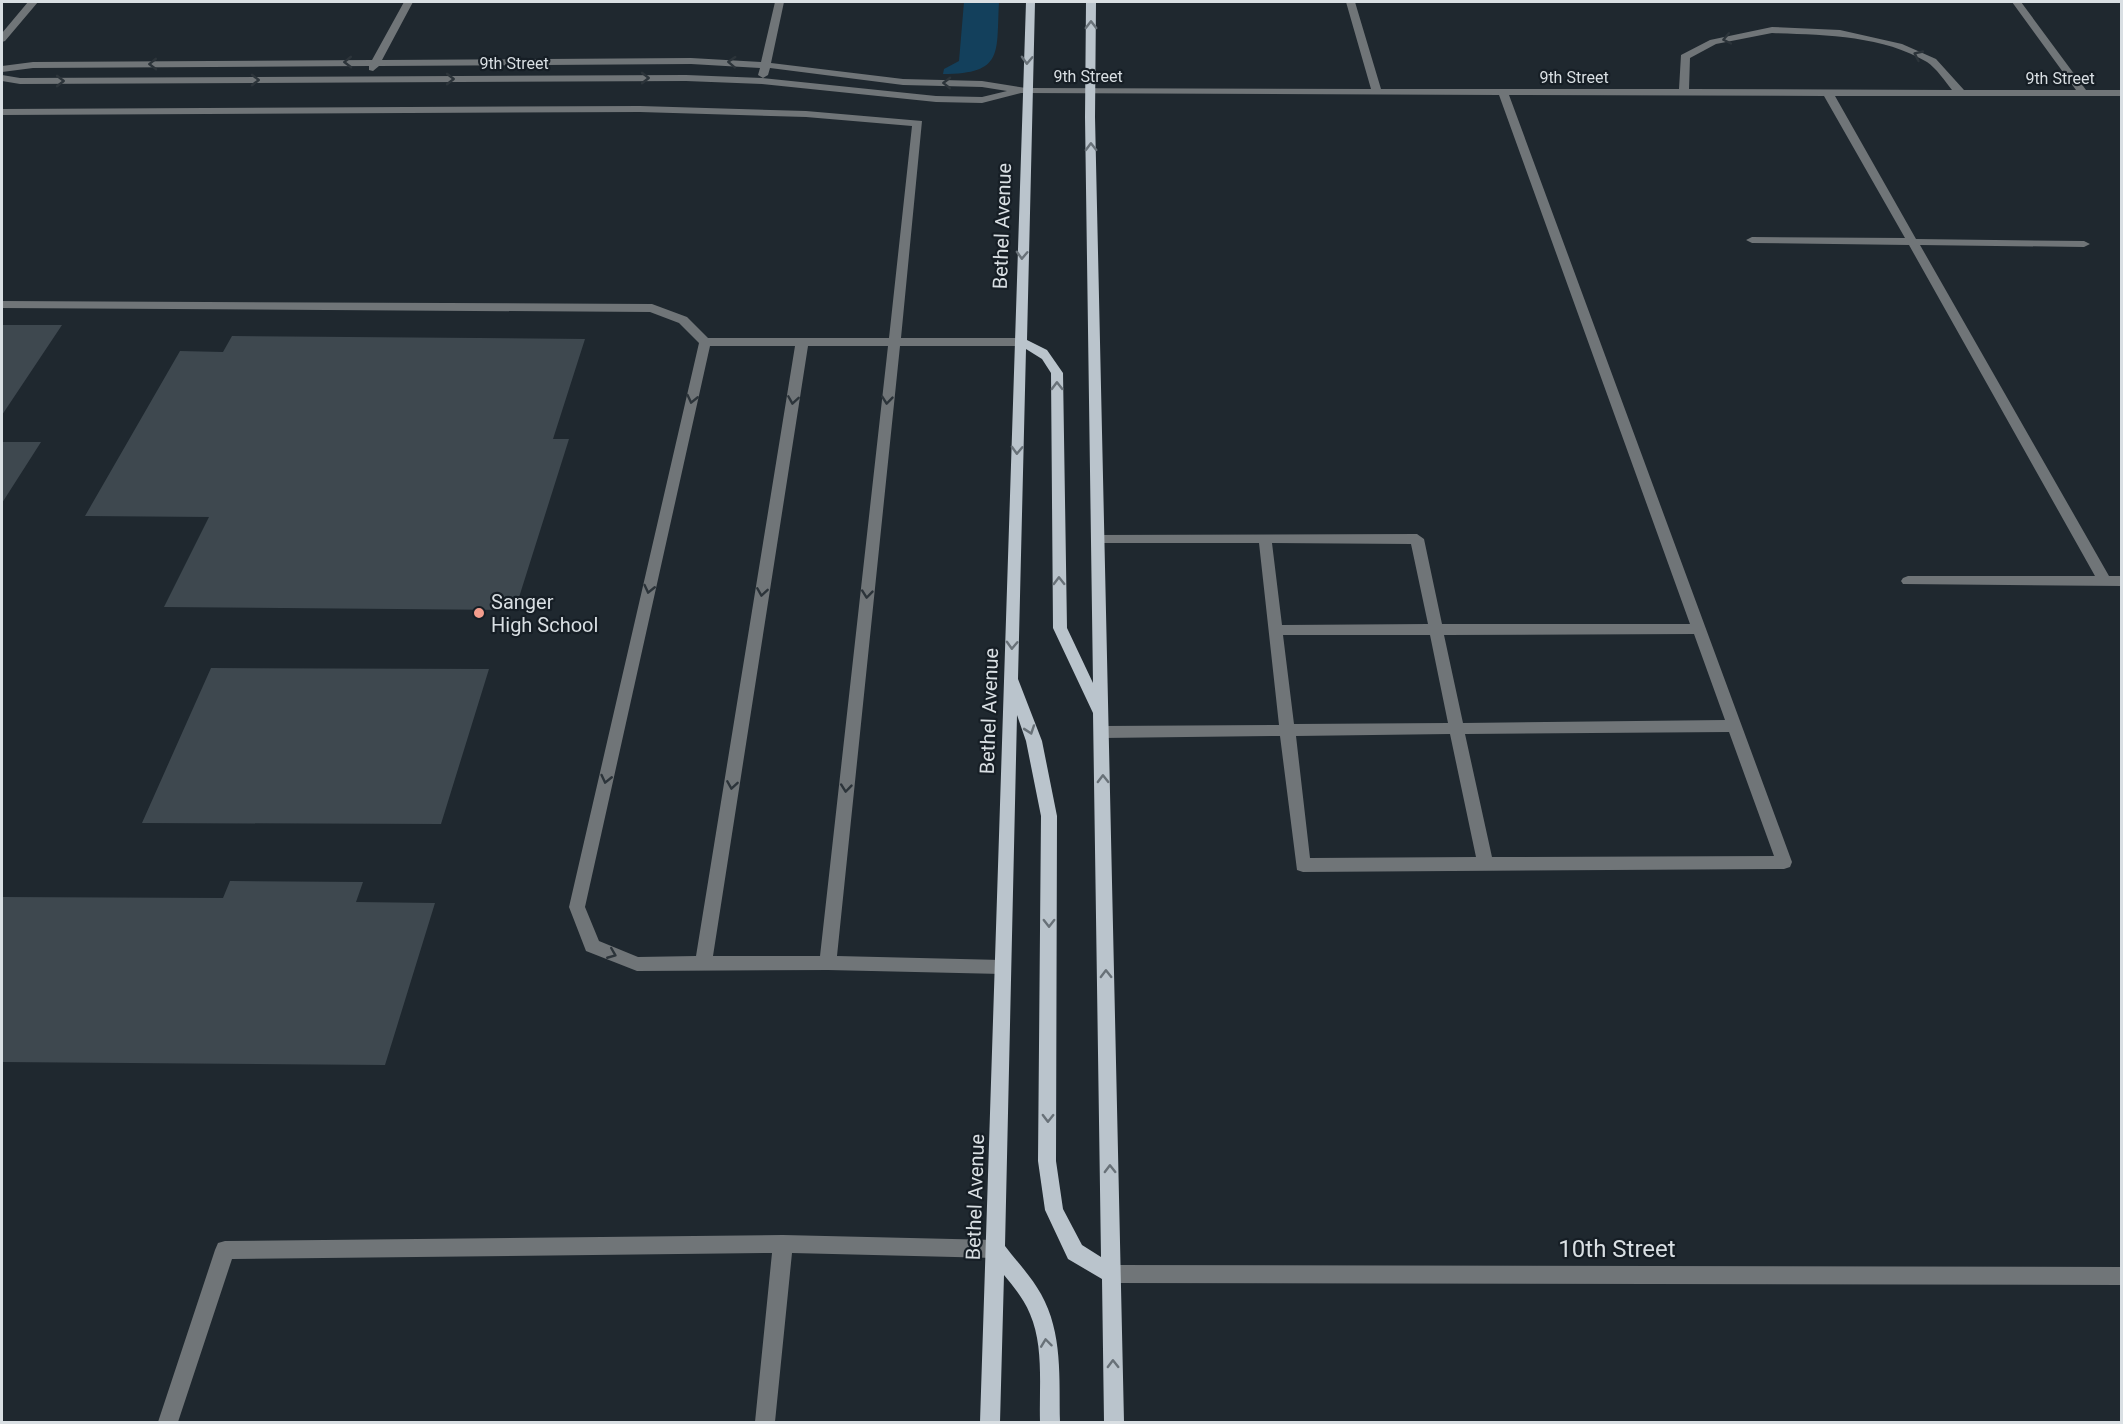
<svg xmlns="http://www.w3.org/2000/svg" width="2123" height="1424" font-family="Roboto,sans-serif">
<rect width="100%" height="100%" fill="#1f282f"/>
<path fill="#13405c" d="M964,2H999C996,52 1005,74 943,74L944,69L959,61Z"/>
<path fill="#3e484f" d="M2,325H62L2,415Z
M232,336L585,339L553,439H569L515,610L164,607L209,517L85,516L180,351L223,352Z
M2,442H41L2,503Z
M211,668L489,669L441,824L142,823Z
M230,881L363,882L356,902L435,903L385,1065L2,1062V897L223,898Z"/>
<g fill="none" stroke-linecap="round" stroke-linejoin="round">
<path fill="#707578" fill-rule="evenodd" d="M28,2H38L5,41L2,42V33Z
M404,2H413L382,60L691,58L761,62L775,2H784L771,63L903,79L982,81L1026,88L1371,89L1346,2H1355L1381,89H1679L1681,55L1710,40L1772,27L1840,30L1902,44L1936,59L1964,90H2076L2012,2H2021L2086,90H2122V96H1835L1916,239L2084,241L2090,244L2084,247L1920,245L2109,576H2122V586L1903,584L1901,581L1903,578L1908,576H2095L1909,245L1752,243L1746,240L1752,237L1905,238L1824,96L1509,95L1792,862L1790,867L1784,869L1303,872L1297,870L1280,736L1102,738L1097,736L1094,732L1097,728L1102,726L1279,725L1259,543H1098L1091,538L1093,535L1417,534L1424,539L1442,624H1690L1499,95L1021,93L982,103L936,102L762,84L686,81L20,84L2,81V75L20,78L686,75L762,78L936,96L982,97L1007,91L982,87L903,85L770,68L768,75L763,78L758,75L760,68L691,64L379,66L373,71L369,70V66L33,68L2,72V66L33,62L372,60ZM1772,33C1823,35 1882,35 1927,62C1936,68 1945,81 1952,90L1689,89L1690,58L1716,44ZM1272,543L1411,544L1428,624L1282,625ZM1694,634L1725,720L1463,723L1444,635ZM1283,635H1430L1448,723L1294,724ZM1729,732L1774,856L1492,857L1465,734ZM1450,734L1476,857L1310,858L1296,736Z
M640,106L806,111L922,121L901,338H1020L1026,342L1020,346H900L837,956L1002,960L1008,962L1010,967L1008,972L1002,974L828,970L637,971L586,951L569,907L699,343L679,323L650,312L2,308V301L652,304L687,317L708,338H889L912,126L806,117L640,112L2,115V109ZM710,346H795L696,956L638,957L599,941L585,907ZM808,346H888L820,956H713Z
M783,1235L995,1240L1002,1242L1005,1249L1002,1256L995,1258L792,1253L775,1422H755L772,1253L232,1259L178,1422H158L215,1250L218,1243L225,1241Z
M1112,1265L2122,1267V1285L1112,1283L1105,1281L1102,1274L1105,1267Z"/>
<path fill="#bac4cc" fill-rule="evenodd" d="M1026,2H1035L1027,340L1047,350L1063,373L1067,628L1093,683L1085,117L1086,2H1096L1095,117L1124,1422H1104L1102,1279L1068,1259L1045,1210L1038,1161L1041,816L1026,741L1017,715L1005,1246C1017,1262 1031,1276 1041,1294C1063,1333 1059,1379 1060,1422H1040C1039,1387 1044,1346 1030,1314C1024,1299 1014,1287 1004,1275L1000,1422H980ZM1026,349L1042,359L1051,373L1053,628L1093,713L1101,1257L1082,1245L1063,1209L1056,1161L1057,816L1042,741L1018,679Z"/>
</g>
<defs><path id="oneway-chevron" d="M-2-3.5L2.5 0L-2 3.5" fill="none" stroke-width="1.6" stroke-linecap="round" stroke-linejoin="round" transform="scale(1.5)"/></defs>
<g stroke="#687178">
<use href="#oneway-chevron" transform="translate(1091 25) rotate(-90)"/>
<use href="#oneway-chevron" transform="translate(1027 60) rotate(92)"/>
<use href="#oneway-chevron" transform="translate(1091 147) rotate(-91)"/>
<use href="#oneway-chevron" transform="translate(1022 255) rotate(92)"/>
<use href="#oneway-chevron" transform="translate(1057 386) rotate(-91)"/>
<use href="#oneway-chevron" transform="translate(1017 450) rotate(92)"/>
<use href="#oneway-chevron" transform="translate(1059 581) rotate(-91)"/>
<use href="#oneway-chevron" transform="translate(1012 645) rotate(92)"/>
<use href="#oneway-chevron" transform="translate(1030 730) rotate(71)"/>
<use href="#oneway-chevron" transform="translate(1103 779) rotate(-91)"/>
<use href="#oneway-chevron" transform="translate(1049 923) rotate(90)"/>
<use href="#oneway-chevron" transform="translate(1106 974) rotate(-91)"/>
<use href="#oneway-chevron" transform="translate(1048 1118) rotate(91)"/>
<use href="#oneway-chevron" transform="translate(1110 1169) rotate(-91)"/>
<use href="#oneway-chevron" transform="translate(1046 1343) rotate(-97)"/>
<use href="#oneway-chevron" transform="translate(1113 1364) rotate(-91)"/>
</g>
<g stroke="#2c343a">
<use href="#oneway-chevron" transform="translate(1727 39) rotate(168)"/>
<use href="#oneway-chevron" transform="translate(1918 55) rotate(-155)"/>
<use href="#oneway-chevron" transform="translate(348 62) rotate(179)"/>
<use href="#oneway-chevron" transform="translate(732 62) rotate(-177)"/>
<use href="#oneway-chevron" transform="translate(153 64) rotate(179)"/>
<use href="#oneway-chevron" transform="translate(645 78)"/>
<use href="#oneway-chevron" transform="translate(450 79)"/>
<use href="#oneway-chevron" transform="translate(255 80)"/>
<use href="#oneway-chevron" transform="translate(60 81)"/>
<use href="#oneway-chevron" transform="translate(947 83) rotate(-179)"/>
<use href="#oneway-chevron" transform="translate(692 399) rotate(103)"/>
<use href="#oneway-chevron" transform="translate(793 400) rotate(99)"/>
<use href="#oneway-chevron" transform="translate(887 400) rotate(96)"/>
<use href="#oneway-chevron" transform="translate(649 589) rotate(103)"/>
<use href="#oneway-chevron" transform="translate(762 592) rotate(99)"/>
<use href="#oneway-chevron" transform="translate(867 594) rotate(96)"/>
<use href="#oneway-chevron" transform="translate(606 779) rotate(103)"/>
<use href="#oneway-chevron" transform="translate(732 785) rotate(99)"/>
<use href="#oneway-chevron" transform="translate(846 788) rotate(96)"/>
<use href="#oneway-chevron" transform="translate(612 954) rotate(22)"/>
</g>
<circle fill="#f49d8d" stroke="#161e25" stroke-width="2" cx="479" cy="613" r="6"/>
<g text-anchor="middle" stroke-width="4.5" stroke-linejoin="round" paint-order="stroke">
<g font-size="16" fill="#d9dfe3" stroke="#161e25">
<text x="514" y="69">9th Street</text>
<text x="1088" y="82">9th Street</text>
<text x="1574" y="83">9th Street</text>
<text x="2060" y="84">9th Street</text>
</g>
<g font-size="20" fill="#d9dfe3" stroke="#161e25">
<text transform="translate(1002 226) rotate(-88)" y="7">Bethel Avenue</text>
<text transform="translate(989 711) rotate(-88)" y="7">Bethel Avenue</text>
<text transform="translate(975 1197) rotate(-88)" y="7">Bethel Avenue</text>
</g>
<g font-size="20" fill="#d9dfe3" stroke="#161e25" text-anchor="start">
<text x="491" y="609">Sanger<tspan x="491" dy="23">High School</tspan></text>
</g>
<g font-size="24" fill="#d9dfe3" stroke="#161e25">
<text x="1617" y="1257">10th Street</text>
</g>
</g>
<rect width="2123" height="1424" fill="none" stroke="#d9dfe3" stroke-width="6"/>
</svg>
